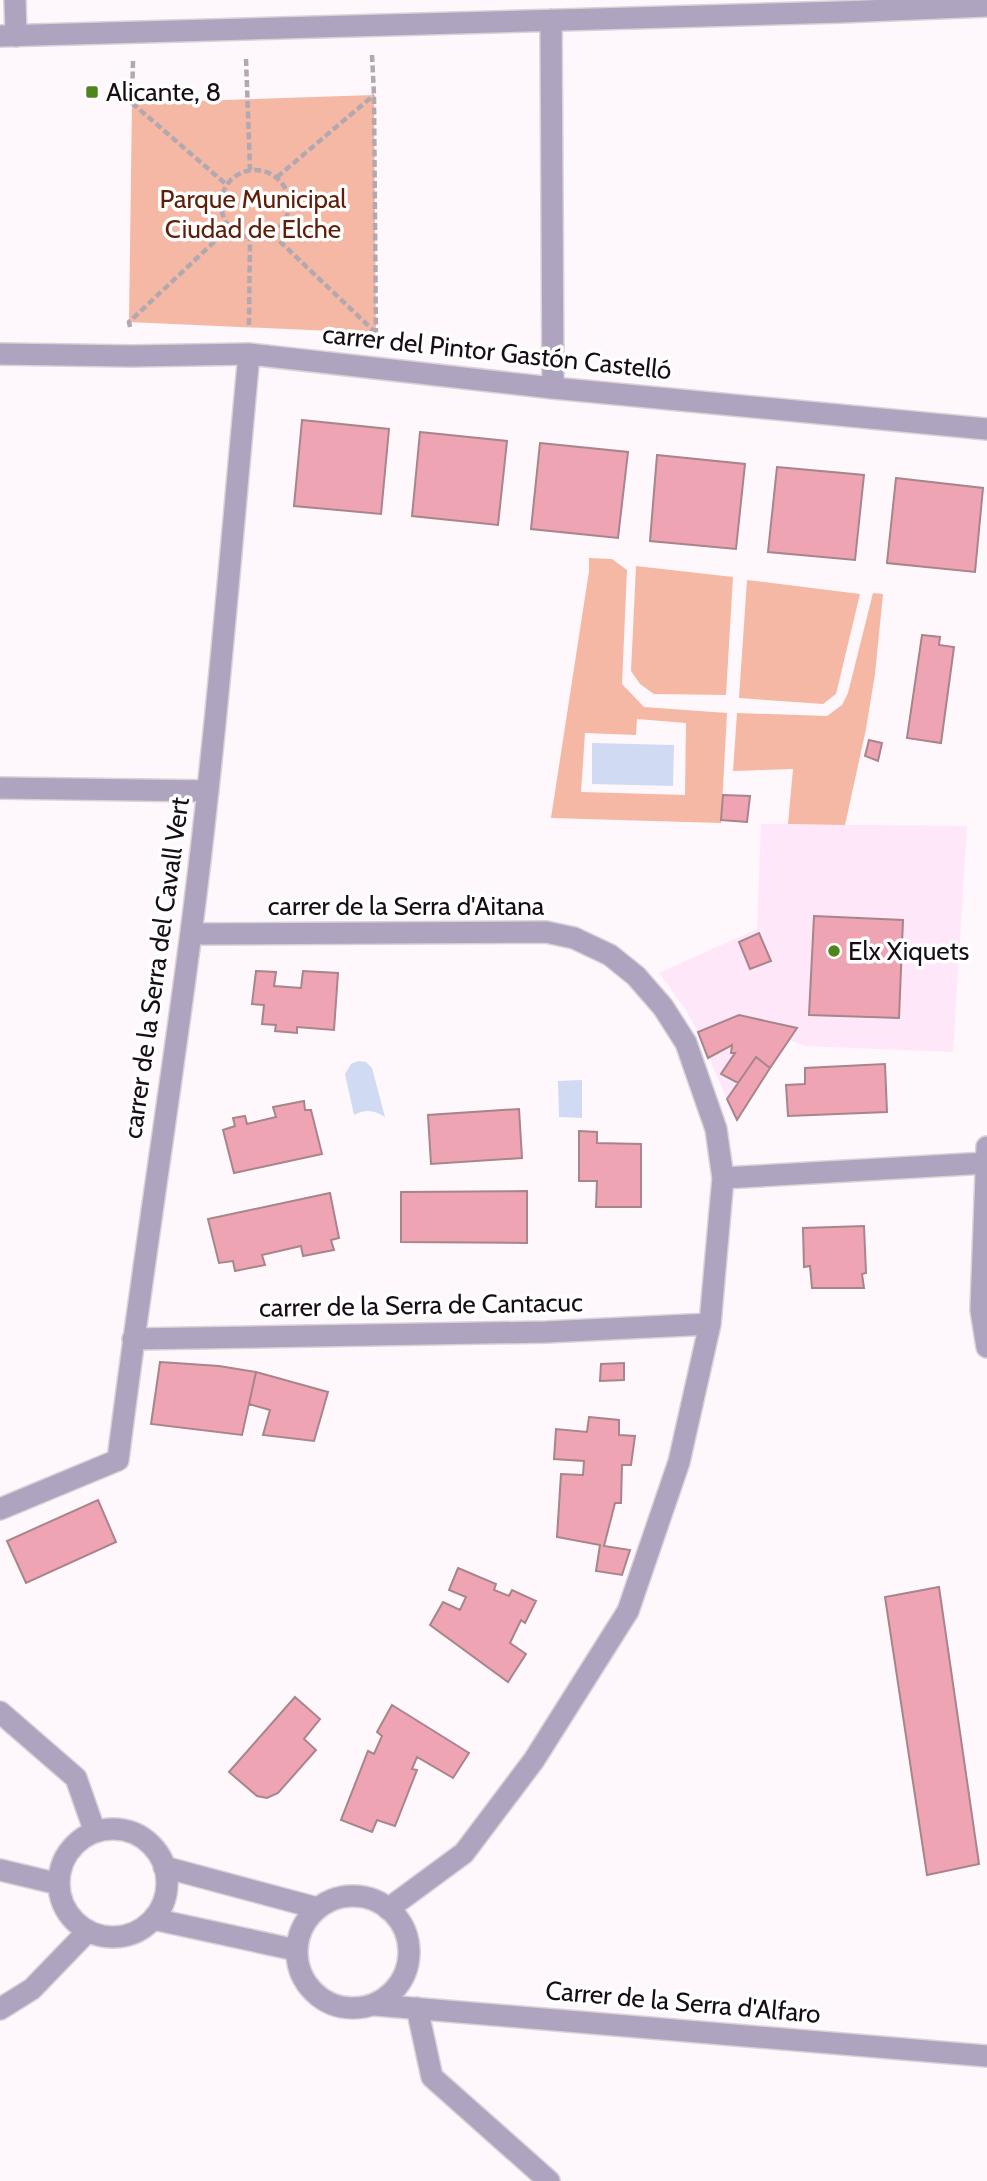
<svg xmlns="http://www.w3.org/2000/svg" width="987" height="2181" font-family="Cabin,sans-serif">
<rect width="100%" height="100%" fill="#fef7fc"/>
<path fill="#fee7f8" d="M761,824L967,826L953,1052L805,1046L790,1040L770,1068L755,1058L727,1099L698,1032L684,1007L659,973L757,929Z"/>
<path fill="#f4b8a5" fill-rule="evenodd" d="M374,95L376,333L129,322L132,103Z
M589,558L612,559L627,570L622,684L644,707L727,713L721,823L551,818L589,571ZM637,719L686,723L685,795L581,792L585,733L636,735Z
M636,566L733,577L726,695L654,694L640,684L631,671Z
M747,580L860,594L836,694L823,704L739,698Z
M873,593L883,594L875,674L866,729L845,825L788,824L793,769L733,771L737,713L827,716L842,705L848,693Z"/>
<path fill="#d1daf3" d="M592,743L674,745L673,786L592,784Z
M358,1061L366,1062L372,1068L385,1117C374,1110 365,1109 354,1115L345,1074L351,1064Z
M582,1080V1118L559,1117L558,1081Z"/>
<path fill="#efa4b3" stroke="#a8848b" stroke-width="2" d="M302,420L389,429L381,514L294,506Z
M420,432L507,441L498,525L412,516Z
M540,443L628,452L618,538L531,529Z
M657,455L745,464L736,549L650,541Z
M777,467L864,475L855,560L768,552Z
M896,478L983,488L975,572L887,563Z
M922,635L940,637L939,645L954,647L941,743L907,738Z
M869,740L882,743L878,761L865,756Z
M723,795L750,796L747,822L721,820Z
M814,916L903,920L899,1018L809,1015Z
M759,933L771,961L750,969L739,942Z
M256,971L276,972L274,986L301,988L303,971L338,973L334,1030L297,1027V1033L275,1031L276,1025L262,1024L264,1005L252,1004Z
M739,1015L797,1028L770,1068L756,1057L738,1083L721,1074L735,1053H731L732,1045L708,1058L698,1032Z
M756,1057L770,1068L737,1120L727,1099Z
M885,1064L887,1112L788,1116L786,1085L805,1084V1068Z
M304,1101L305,1110H311L322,1154L234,1173L223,1130L235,1126L233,1118L245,1116L247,1124L276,1117L273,1107Z
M519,1109L522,1158L431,1164L428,1115Z
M579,1131L597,1132V1143L641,1144V1207H596L597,1181H579Z
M527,1191V1243L401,1242V1192Z
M330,1193L339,1238L331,1240L334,1250L303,1256L301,1246L262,1255L265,1265L235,1271L233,1261L219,1263L208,1219Z
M864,1226L866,1273L862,1274L864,1288H812L810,1266L804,1267L803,1228Z
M160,1362L219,1366L256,1372L242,1435L151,1424Z
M624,1363V1380L600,1381L601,1364Z
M256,1372L328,1392L314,1441L263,1435L270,1410L249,1404Z
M589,1417L619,1420V1435L635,1436L631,1465H622L621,1503H615L604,1546L630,1550L622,1575L596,1571L600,1545L557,1537L561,1474L583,1475L584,1461L554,1459L556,1429L587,1432Z
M98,1500L116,1542L26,1583L7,1541Z
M458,1568L496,1584L494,1590L509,1596L512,1590L536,1601L525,1623L521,1620L510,1643L526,1654L508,1682L430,1625L443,1602L460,1610L466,1597L449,1590Z
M939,1587L979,1864L927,1875L885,1597Z
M295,1697L320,1719L304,1739L316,1750L278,1793L267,1798L257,1796L229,1772Z
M392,1705L469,1753L453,1778L417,1757L412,1769L417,1770L395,1826L377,1820L372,1832L341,1820L368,1751L374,1754L382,1736L377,1732Z"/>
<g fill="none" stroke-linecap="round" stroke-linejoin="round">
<defs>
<path id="minor" d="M15,0L16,36
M551,20L553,388
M0,36L841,12L987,6
M0,354L131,356L249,354L553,388L987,429
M0,788L208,791
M191,934L546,932L574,938L610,955L636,976L663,1007L686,1043L716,1129L723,1178L710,1324L679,1462L628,1611L534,1760L464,1853L388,1909
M987,1147L981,1310L987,1347
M723,1178L986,1163
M133,1339L546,1332L710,1324
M0,1509L118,1460C140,1284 168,1109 191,933C216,741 231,547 249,354
M0,1712L76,1778L95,1832
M59 1883a54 54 0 1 1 108 0a54 54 0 1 1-108 0Z
M164,1867L317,1908
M0,1870L59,1884
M297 1952a56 56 0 1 1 112 0a56 56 0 1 1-112 0Z
M153,1919L296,1950
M375,2005L987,2056
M417,2008L432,2077L549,2181
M0,2009L32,1989L88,1931"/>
</defs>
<use href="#minor" stroke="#d9d2d7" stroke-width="24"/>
<path stroke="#b1a9af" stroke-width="4.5" stroke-dasharray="7 3.5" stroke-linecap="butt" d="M372,55L374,95L376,340
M246,59L250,170
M133,61L132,103L227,185
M221 204a34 34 0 1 1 68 0a34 34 0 1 1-68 0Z
M277,177L374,95
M272,234L375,332
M249,325L250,238
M130,327L129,322L230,227"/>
<use href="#minor" stroke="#aea4bf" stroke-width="21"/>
</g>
<g fill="#50851d" stroke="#fff" stroke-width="2.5">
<rect x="85" y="85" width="14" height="14" rx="3.5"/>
<circle cx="834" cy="951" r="7"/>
</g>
<g text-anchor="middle" stroke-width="7" stroke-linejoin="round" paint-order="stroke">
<g font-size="26" fill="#170d15" stroke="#fff" text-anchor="start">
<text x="106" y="101">Alicante, 8</text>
<text x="848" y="960">Elx Xiquets</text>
</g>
<g font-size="26" fill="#5e1f0a" stroke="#fff">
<text x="253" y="208">Parque Municipal<tspan x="253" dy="30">Ciudad de Elche</tspan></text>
</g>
<g font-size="26" fill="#170d15" stroke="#fff">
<text transform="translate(497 352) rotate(6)" y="9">carrer del Pintor Gastón Castelló</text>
<text x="406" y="915">carrer de la Serra d'Aitana</text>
<text transform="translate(156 968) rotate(-82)" y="9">carrer de la Serra del Cavall Vert</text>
<text transform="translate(421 1305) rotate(-1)" y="9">carrer de la Serra de Cantacuc</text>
<text transform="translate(683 2002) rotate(5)" y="9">Carrer de la Serra d'Alfaro</text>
</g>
</g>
</svg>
